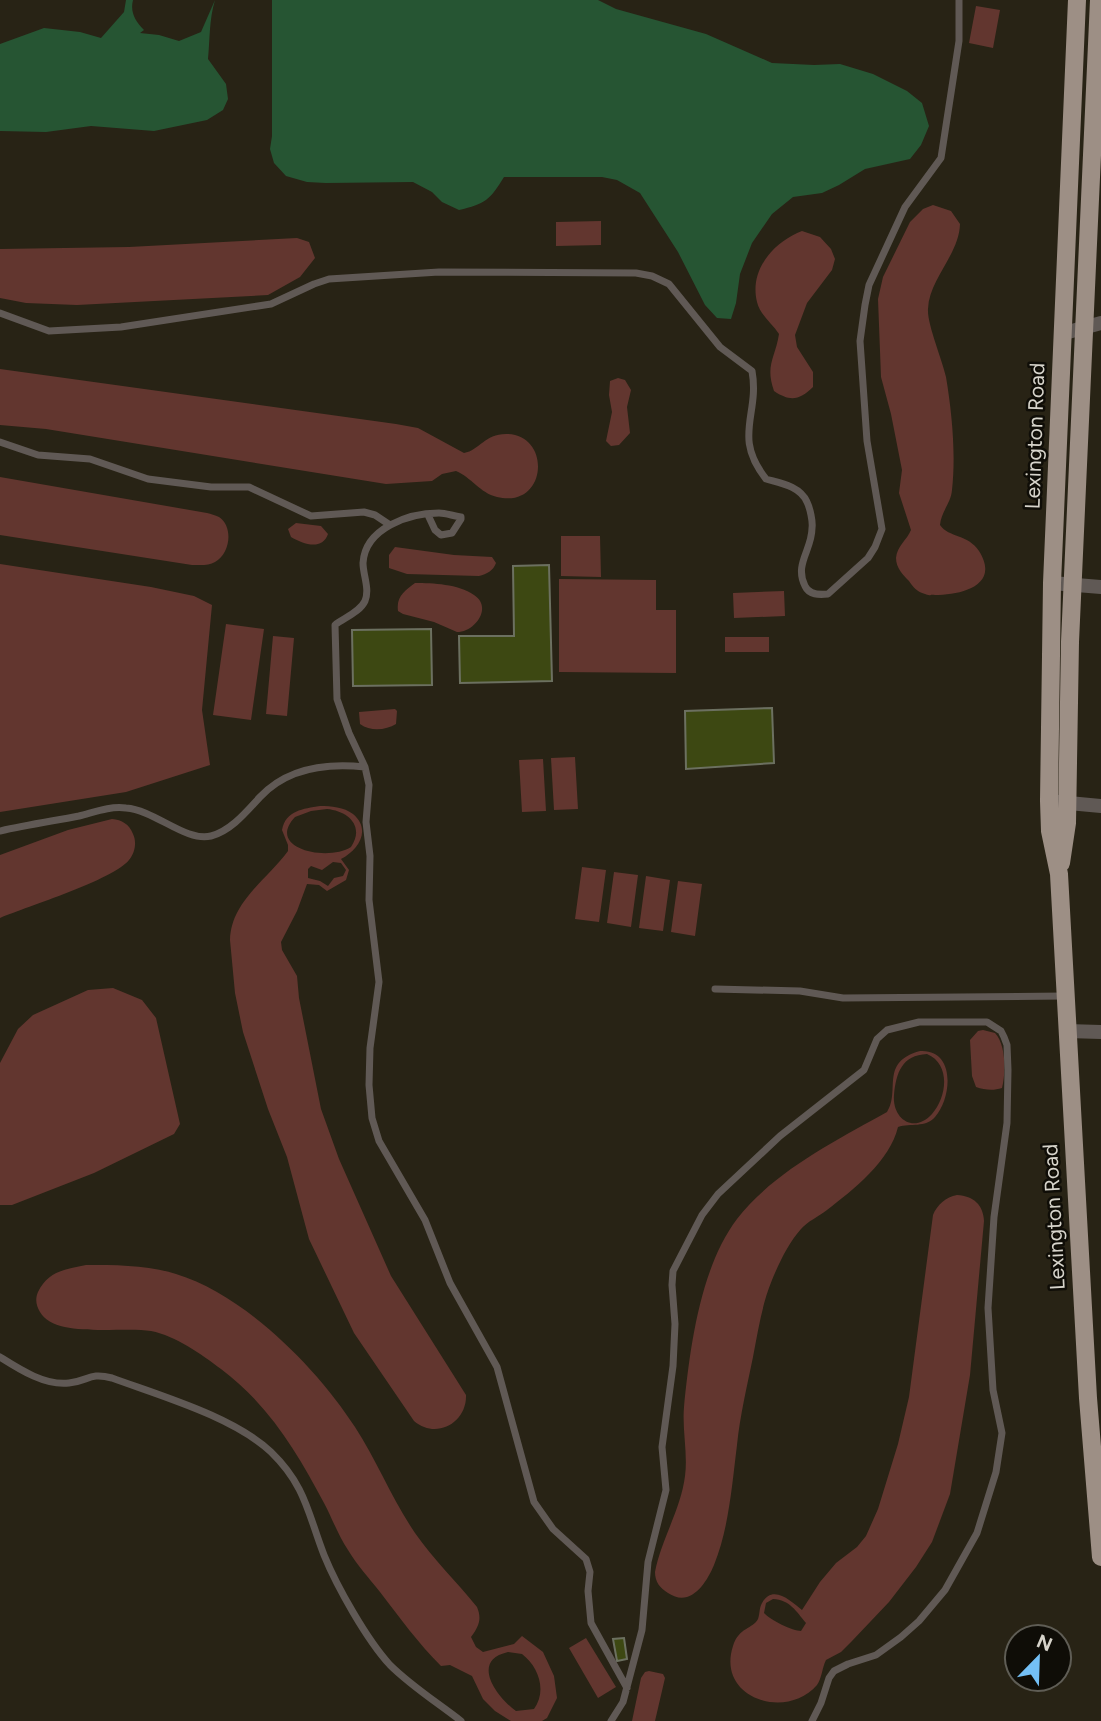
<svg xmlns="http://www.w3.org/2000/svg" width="1101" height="1721" font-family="Figtree,sans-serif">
<rect width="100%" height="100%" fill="#282315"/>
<path fill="#62362f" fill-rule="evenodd" d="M976,6L1000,10L993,48L969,43Z
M933,205L951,211L960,224C959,255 929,279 928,309C927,324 942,359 946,377C952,413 956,454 952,490C951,503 941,512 940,525C949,538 968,534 979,551C1001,586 960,595 935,595C927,594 934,597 925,594C917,592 913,587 909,581C903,575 896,568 896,558C897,546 907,540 911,530L899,493L902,470L891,414L881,377L878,299L883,277L910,222L923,209Z
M601,221V245L556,246V222Z
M802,231L820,237L831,249L835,259L832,270L807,303L795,335L797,347L813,372V387C800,400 790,402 774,391C765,365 775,359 779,334C772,323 760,315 757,302C749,269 774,242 802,231Z
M297,238L309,242L315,258L300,277L268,295L77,305L26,303L0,298V249L129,247Z
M0,369L396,424L418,428L464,453C480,450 485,433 508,434C552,436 547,509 497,497C480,493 471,477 456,471L442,474L432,481L386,484L46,429L0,425Z
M618,378L625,380L631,390L627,407L630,433L619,445L611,446L606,441L612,412L609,395L610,381Z
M0,477L207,513C211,514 215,515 219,517C234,527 230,554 215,562C209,566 200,565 192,565L0,535Z
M296,523L321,526L328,534C322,551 303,544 291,537L288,529Z
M561,536H600L601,577L561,576Z
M395,547L454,555L492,557L496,563C493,571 487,574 479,576L407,574L389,568V555Z
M0,564L151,587L194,596L212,605L202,710L210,765L126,792L0,812Z
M559,579L656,580V610H676V673L559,672Z
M415,583C433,583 458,584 474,595C493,607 475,632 457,632L434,622L403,614L398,611C396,596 405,591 415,583Z
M784,591L785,616L734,618L733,593Z
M226,624L264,629L251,720L213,715Z
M273,636L294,638L287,716L266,714Z
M725,637H769V652H725Z
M395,709L397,711L396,724C386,730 371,732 360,724L359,712Z
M575,757L578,809L554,810L551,758Z
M543,759L546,811L522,812L519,760Z
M320,806C331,806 344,807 353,814C372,830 358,850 341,859L349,870L346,880L327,891L319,885L307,884L297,911L281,942L282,950L297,976L299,998L321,1109L339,1159L391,1276L466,1395C467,1423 436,1440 414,1421L354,1333L309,1239L287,1157L268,1109L243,1032L235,993L230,940C231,901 267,880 288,851V845L282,830C286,810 303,809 320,806ZM327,809C348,811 365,826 351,847C328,862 265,849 295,817L311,811ZM333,862L341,863L346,870L343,876L334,878L328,886L320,881L308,878V869L311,866L322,870Z
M112,819C122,820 129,824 133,834C137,842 135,853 129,860C113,880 28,906 0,918V855L68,830Z
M582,867L606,870L599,922L575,919Z
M614,872L638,875L631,927L607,923Z
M646,876L670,880L663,931L639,928Z
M678,881L702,884L695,936L671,932Z
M113,988L142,1000L156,1018L180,1124L174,1134L94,1173L12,1205H0V1063L18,1029L33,1015L88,990Z
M983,1030L995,1033C1006,1045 1006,1072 1002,1088C993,1091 985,1090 976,1087L972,1076L970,1040L978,1031Z
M920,1051C956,1049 952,1098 935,1117C925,1128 911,1123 898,1127C890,1161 853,1190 827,1210C818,1217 808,1221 801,1229C789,1242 779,1263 772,1280C762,1304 758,1331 753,1357C747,1386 740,1416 737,1445C732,1485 729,1528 714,1565C706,1584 690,1608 668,1593C660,1588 655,1582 655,1572C661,1540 681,1509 685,1476C688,1454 682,1430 684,1407C690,1348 700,1268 737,1219C773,1172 837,1140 887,1112C901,1091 879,1062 920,1051ZM927,1054C951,1064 947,1097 932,1114C914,1134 892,1119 894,1095C896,1073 902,1055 927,1054Z
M957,1195C974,1196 983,1205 984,1221L970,1375L950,1494L932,1542L916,1567L889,1602L852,1641L841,1652L826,1660C822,1668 822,1678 817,1685C786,1721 716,1698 733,1646C739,1627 753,1629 758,1619C760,1614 759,1608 762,1603C773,1583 792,1602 802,1610L820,1582L836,1563L857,1547L866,1536L878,1509L898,1444L909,1397L933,1215C937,1205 946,1197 957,1195ZM773,1599C790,1600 796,1611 806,1623L801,1631C793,1631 770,1620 764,1613L766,1603Z
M86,1265C116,1265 148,1265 176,1274C245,1295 317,1368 355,1427C377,1461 392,1499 415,1533C433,1559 457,1582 477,1607C482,1619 479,1626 471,1637L476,1647L483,1652L514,1644L522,1636L543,1652L554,1676L557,1698L547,1718L542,1721H511L495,1711L483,1699L472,1676L450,1665L441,1666C418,1643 400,1618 380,1592C369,1578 357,1565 348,1550C338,1535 332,1518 324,1503C297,1452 268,1404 221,1369C201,1354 176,1336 151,1331C123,1326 55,1339 40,1312C36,1305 35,1299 38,1292C48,1271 66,1269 86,1265ZM508,1652L522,1654C539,1667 547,1691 534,1709L516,1711C498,1698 469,1661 508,1652Z
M586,1638L616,1687L598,1698L569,1648Z
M649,1671L663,1674L665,1678L655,1721H632L641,1678L645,1672Z"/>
<path fill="#265533" d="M126,0H133C130,12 135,21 144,30L140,33L159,35L179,41L201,32L215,0C209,20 210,39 208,59L226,84L228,99L223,110L207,120L154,131L91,126L46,132L0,131V44L44,28L80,32L101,38L124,12Z
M272,0H598L616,9L706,34L772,63L814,65L840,64L873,74L907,91L922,103L929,126L921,145L910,159L865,169L839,185L822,193L793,197L772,214L752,243L740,274L736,303L731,319L717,318L705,305L678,252L640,193L617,180L602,177H504C490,200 485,204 459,210L442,202L432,192L413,182L326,183L307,182L286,176L274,163L270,149L272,136Z"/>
<path fill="#3d4812" stroke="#6c7060" stroke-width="2" d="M549,565L552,681L460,683L459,636H514L513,566Z
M431,629L432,685L353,686L352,630Z
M772,708L774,763L686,769L685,711Z
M624,1638L627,1659L617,1661L613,1639Z"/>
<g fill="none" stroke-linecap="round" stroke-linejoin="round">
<path stroke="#605955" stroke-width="7" d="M0,313L49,331L121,327L271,304L314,284L329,279L439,272L636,273L652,276L669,284L720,347L752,371C760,415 732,436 766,479C780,483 800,486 807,502C810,508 813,522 812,528C812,550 794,564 805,586C809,595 819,595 828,594L868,558L875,547L882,529L867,441L860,341L865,305L869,285L905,207L941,158L959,41V0
M0,442L38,455L90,459L148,479L211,487H249L311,516L364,512L375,515L390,525
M365,767L369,785L366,822L370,856L369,900L379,982L370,1048L369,1085L372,1118L379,1141L425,1220L450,1283L497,1367L534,1502L553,1529L586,1559L590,1572L588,1591L591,1623L627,1688
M0,831C26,825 53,821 79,816C95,812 109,806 126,808C155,810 185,842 211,836C231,831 247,811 260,797C287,768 328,763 365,767L349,733L337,699L335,625C344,618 360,612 365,601C370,589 363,575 363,563C365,528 409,513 439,513C446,513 453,516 461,517V519L452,533L441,535L435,530L428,515
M715,989L800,991L843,998L1064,996
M0,1357C19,1369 45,1386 69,1383C89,1381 89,1372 112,1378C161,1396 234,1417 271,1452C306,1486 308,1514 324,1555C337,1587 367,1640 390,1665C411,1686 438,1703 461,1721
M611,1721L623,1702L642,1630L648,1562L666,1490L662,1447L673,1366L675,1324L672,1285L673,1271L702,1215L718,1194L780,1136L864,1070L877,1039L887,1030L919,1022H987L1001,1031L1004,1037L1007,1045L1008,1070L1007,1123L994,1217L988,1308L993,1390L1002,1433L996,1472L977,1533L945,1590L919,1621L901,1637L876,1655L848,1664L834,1671L829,1678L821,1703L812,1721"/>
<path stroke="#605955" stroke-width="14" d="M1061,334L1101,323
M1052,583L1101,587
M1058,802L1101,806
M1067,1031L1101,1032"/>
<path stroke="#9d8f85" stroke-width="18" d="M1077,0L1052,583L1049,801L1050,831L1059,874L1088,1398L1101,1557
M1061,863L1067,823L1070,642L1099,0"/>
</g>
<g text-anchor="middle" stroke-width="5" stroke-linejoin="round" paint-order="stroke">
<g font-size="21" fill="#d7d4cb" stroke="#0f0d07">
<text transform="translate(1035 436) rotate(-88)" y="7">Lexington Road</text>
<text transform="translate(1054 1217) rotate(-93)" y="7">Lexington Road</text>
</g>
</g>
<g transform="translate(1038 1658) rotate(23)"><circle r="33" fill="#0f0d07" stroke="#5f5d55" stroke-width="2"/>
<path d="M0-5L12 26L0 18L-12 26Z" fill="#74c0f6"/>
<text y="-10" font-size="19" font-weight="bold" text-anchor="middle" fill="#d7d4cb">N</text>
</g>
</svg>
